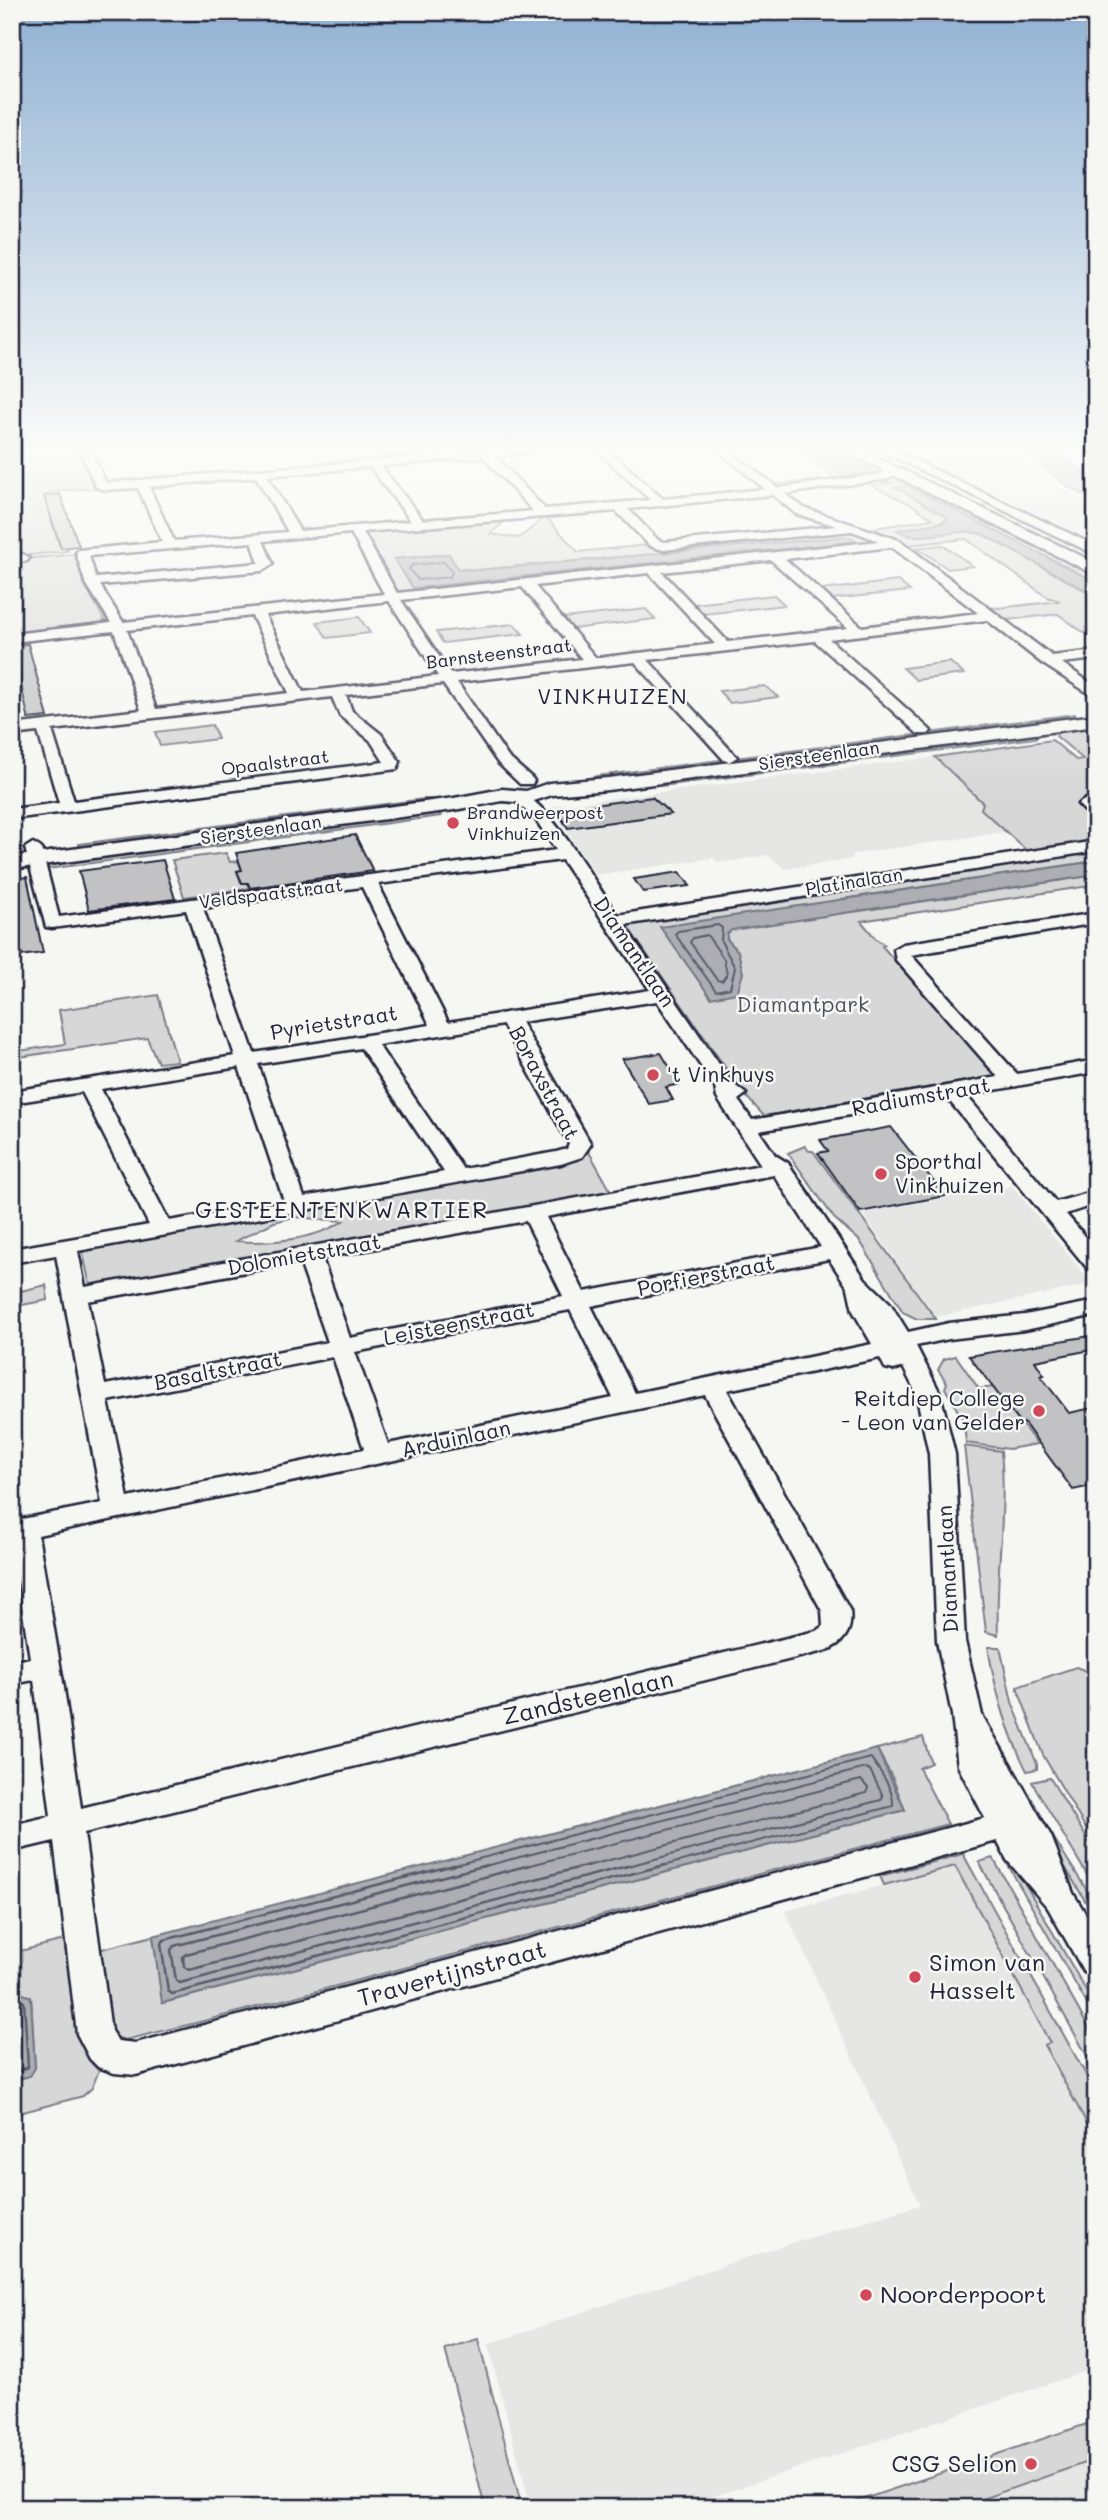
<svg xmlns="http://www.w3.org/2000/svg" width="1108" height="2520" font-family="Mali,sans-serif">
<rect width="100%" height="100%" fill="#f6f6f2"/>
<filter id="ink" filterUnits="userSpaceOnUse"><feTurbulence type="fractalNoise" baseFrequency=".0143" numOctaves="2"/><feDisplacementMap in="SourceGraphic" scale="14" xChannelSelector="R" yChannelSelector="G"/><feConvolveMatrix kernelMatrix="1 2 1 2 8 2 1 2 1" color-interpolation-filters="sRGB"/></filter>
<g filter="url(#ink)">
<path fill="#e6e6e4" d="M887,449H1005L1055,485L1096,506V534L1074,538Z
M935,757L983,803L1018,830L854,854L852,859L785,869L768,855L719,863L713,858L596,875L565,829L553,806Z
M1012,1186L1092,1284L936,1317L862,1213Z
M955,1866L1050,2044L1044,2046L1096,2140V2368L679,2508H531L488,2344L785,2245L920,2205L785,1911Z
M1096,2421V2508H837Z"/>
<path fill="#d7d7d7" stroke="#7c7c89" stroke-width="2" fill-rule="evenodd" d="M12,449H81L95,488L49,492V495L44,496L59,545H65L68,551L12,557Z
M795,449H806L844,476L872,471L825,449H837L882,470L883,475L778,490L771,484L836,479Z
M899,481H908L1096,574V582L907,486L896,487L947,517L944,522L929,525L908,536L963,531L982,534L1096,596V631L1084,633L1058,614L1007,620L989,607L998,608L1060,601L1047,597L966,539L907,545L873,528L933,519L912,505L872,486Z
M543,519H548L578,552L648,545L665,548L858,532L880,540L875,543L399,594L363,532L491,521L503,523L490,534L519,538ZM842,537H851L852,542L413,588L395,559L448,554L458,569L478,570Z
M943,545L973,566L948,569L922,551L913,548Z
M77,554L82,580L105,621L98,625L12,635V560Z
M898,581L910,591L832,599L821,590Z
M774,595L785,605L704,614L694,604Z
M646,609L655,619L572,629L563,618Z
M359,617L370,633L327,638L317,622Z
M514,624L523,634L443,643L436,632Z
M950,662L964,674L916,680L903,668Z
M765,686L778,697L730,703L719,691Z
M1075,714L1082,720L568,783L597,776Z
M212,725L218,739L160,746L155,732Z
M1096,725V842L1028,852L981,809L983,803L935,757L1052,740L1076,760L1083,759L1056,736L1059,729Z
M1046,732L1035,738L662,786L658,782Z
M424,799H431L434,805L81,852L79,844Z
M438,812L441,816L48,869L46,863Z
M1096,851V861L842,899L853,912L1096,875V885L861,921L876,939L885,945L882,946L936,1008L942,1009L1000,1075L764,1116L743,1093L623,920Z
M226,853L230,862L238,861L242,870L237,871L241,883H247L250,888L184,897L172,860Z
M158,995L177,1061L158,1063L147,1038L12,1058V1052L65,1044L59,1010Z
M805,1146L809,1151H813L936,1319H917L903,1312L860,1241L834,1218L788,1153Z
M589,1152L612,1193L91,1290L82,1249L563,1164L578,1160ZM294,1217L343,1221C315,1240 269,1244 236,1241L274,1222Z
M46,1285L48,1300L12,1307V1293Z
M956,1356L979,1389L993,1387L1037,1444L1009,1449L966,1443L964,1422L945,1388L947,1383L938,1370L944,1359Z
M964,1446L1001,1451C1007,1512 995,1574 998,1635L986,1632Z
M988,1647H1000L1012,1702L1037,1764V1769L1027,1771C1007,1732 995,1691 988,1647Z
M1076,1667L1096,1675V1846L1043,1755L1017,1687Z
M923,1737L931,1763L919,1768L948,1824L196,2023L125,2040L106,2034L94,1951L153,1936L163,2003L905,1810L893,1779L877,1749Z
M1050,1778L1096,1853V1890L1032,1782Z
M1045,1824L1096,1905V1919L1040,1825Z
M963,1854L1096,2093V2140L1044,2045L1050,2043L955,1866L884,1885L880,1876Z
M1008,1854L1096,2008V2020L1004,1858Z
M993,1858L1096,2041V2072L979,1862Z
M64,1940L69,1977L75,1976C77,2001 76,2056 99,2070L92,2088L83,2096L12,2115V2081L20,2079L35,2068L31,1997L12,1990V1953Z
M478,2339L522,2508H485L445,2349Z
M1096,2421V2459L956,2508H837Z"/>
<path fill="#adadb3" stroke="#757583" stroke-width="2" d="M806,449H825L873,471L844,476Z
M1022,449H1054L1096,481V502L1067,486Z
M907,486L1096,582V596L982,534C955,526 921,545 897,530L944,522L947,517L895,487Z
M842,537H851L857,541L413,588L394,559L449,554L458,569L478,570Z
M1096,861V875L732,930L727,934V939L738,951L743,973L737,993L711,998L660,927Z
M877,1749L905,1810L162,2003L153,1936Z
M12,1990L31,1997L35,2068L30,2076L12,2081Z"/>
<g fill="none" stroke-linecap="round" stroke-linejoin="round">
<path stroke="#5a5a6b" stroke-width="2" d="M444,562L452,572L450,577L418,580L409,569L412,565Z
M718,925L722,928L721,941L735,968L730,988L716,991L675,934L678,931Z
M707,935L724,959L727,974L722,981L717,980L690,942L693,938Z
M447,1867L871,1758C880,1772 894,1788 893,1806L659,1867
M481,1867L866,1768L870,1770L883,1796L881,1800L624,1867
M523,1867L861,1780L868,1788L866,1793L583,1867"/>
<path stroke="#5a5a6b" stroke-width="2.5" d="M454,1865L164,1940L161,1944L168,1991L172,1994L665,1865
M487,1865L174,1946L171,1950L176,1980L180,1983L631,1865
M530,1865L186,1954L183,1957L184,1967L189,1970L589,1865
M12,1998L24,2002L28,2067L12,2074"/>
</g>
<path fill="#c2c2c4" stroke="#22223b" stroke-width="2" d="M60,494L79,546L61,548L44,496Z
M28,644L38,681L48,717L28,719V716L12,645Z
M652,797L671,814L568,828L556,810Z
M355,835L373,871L250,888L248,883H242L237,871L242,870L236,853Z
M163,860L175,899L89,910L79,871Z
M680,872L690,886L643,892L634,879Z
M27,877L43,953L12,957V879Z
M661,1053L680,1084L666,1087L673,1100L649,1104L622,1059Z
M891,1127L945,1196L860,1212L818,1153L828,1151L820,1140Z
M1090,1336L1096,1343V1349L1035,1361L1044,1375H1040L1069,1413L1092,1408L1096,1414V1485L1073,1490L1024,1423L1021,1424L969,1356Z"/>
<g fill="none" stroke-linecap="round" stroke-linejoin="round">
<defs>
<path id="minor" d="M79,449H90L106,483L500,449H537L532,452L495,456L545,509L650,500L596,449H607L663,499L765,489L716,449H727L778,488L881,474L886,466L890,465L896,468L895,474L888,479L785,494L804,508L899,540L1052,656L1096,651V659L1062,663L1096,687V698L1043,664L987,620L829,639L928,728L931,731L928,734H918L815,641L648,660L734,754L737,757L729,762L724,760L635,662L457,682L508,757L532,778L534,781L532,784H520L498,763L443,684L346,695L352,711L381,734L400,762L397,769L12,819V809L59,803L38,732L12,735V725L141,710L114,631L12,642V634L111,623L85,582L76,553L78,550L162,542L138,488L105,490L96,487ZM483,457L533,511L423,520L381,466ZM370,467L411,521L300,531L267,476ZM256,477L288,532L174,541L149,487ZM773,495L796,514L837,526L664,542L658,540L628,509ZM616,511L650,546L663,550L852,531L879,541L397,593L363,532ZM351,533L384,594L123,622L100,585L262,571L273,564L263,541ZM252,542L259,563L96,578L89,556ZM892,547L978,613L862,627L785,559ZM771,560L848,628L728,642L662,572ZM649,573L715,644L596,658L535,586ZM522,587L582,659L451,674L401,600ZM389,601L438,676L303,692L265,615ZM252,616L289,693L156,709L127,630ZM332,697L340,716L370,740L384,762L74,801L52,730Z
M877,449H891L1096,546V555Z
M23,554L29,558L27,561L12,563V555Z
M520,793C548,800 599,889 617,915L1096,841V851L624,925L732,1083L746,1094L738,1100L752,1120L998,1077L896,960L894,949L903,944L1096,913V923L911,955L1017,1074L1096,1060V1072L966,1095L1056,1202L1096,1191V1204L1066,1214L1096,1249V1271L1088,1269L947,1098L759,1131L775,1155L788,1163L865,1279L890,1303L908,1332L949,1323L1025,1315L1096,1301V1315L1025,1330L949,1339L916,1346L940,1393L955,1454L965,1641L982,1715L1051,1836L1073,1893L1096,1931V1977L1084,1972L1048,1908L1007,1860L997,1841L136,2075L114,2073L98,2067L90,2059L77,2034L54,1841L12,1851V1825L51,1816L34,1680L12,1684V1662L30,1658L12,1541V1521L102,1503L56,1255L12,1263V1249L149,1225L82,1092L12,1103V1091L235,1056L186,910L52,928L46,927L25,848L33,843L41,848L59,917L556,850L536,820L512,798ZM562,860L650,990L448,1022L378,884ZM362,887L430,1025L254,1053L203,908ZM657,1001L715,1087L717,1098L761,1165L85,1287L78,1251L561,1164L582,1157L591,1144L521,1022ZM503,1025L569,1144L567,1149L556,1152L463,1169L378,1045ZM361,1048L444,1172L304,1197L258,1064ZM239,1067L284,1201L169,1221L101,1089ZM774,1175L821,1247L584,1292L546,1217ZM526,1221L563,1296L350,1338L322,1258ZM829,1259L848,1288L853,1311L872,1344L635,1393L591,1306ZM300,1262L328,1342L105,1385L88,1301ZM570,1310L613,1398L388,1444L355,1352ZM333,1357L364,1449L128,1498L108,1401ZM880,1358L885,1368L894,1370L903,1367L916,1393L929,1454L937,1641L952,1715L958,1766L985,1818L136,2043L118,2041L111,2031L84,1833L824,1651C843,1645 853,1631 850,1611L727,1390ZM705,1395L822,1611L823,1626L816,1631L81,1808L64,1688L38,1535Z
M1086,799L1096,804V818L1090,816L1078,804Z"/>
<path id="major" d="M1096,715V726L608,790L552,795L528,803L502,801L454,810L12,869V857L454,798L502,789L526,791L549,783L608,778Z"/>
<path id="highway" d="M840,449H859L1096,563V575Z"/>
</defs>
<use href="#minor" stroke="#22223b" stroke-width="5"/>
<use href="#major" stroke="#22223b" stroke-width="5"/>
<use href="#highway" stroke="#22223b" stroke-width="5"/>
<use href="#minor" fill="#f6f6f2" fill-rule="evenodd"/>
<use href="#major" fill="#f6f6f2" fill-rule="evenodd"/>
<use href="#highway" fill="#f6f6f2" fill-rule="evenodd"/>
</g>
</g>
<linearGradient id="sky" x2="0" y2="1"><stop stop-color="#90b1d3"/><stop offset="0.56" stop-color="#fbfbf9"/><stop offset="1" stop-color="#fbfbf9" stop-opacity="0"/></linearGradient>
<rect width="1108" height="801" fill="url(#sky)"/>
<g fill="#d1495b" stroke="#f6f6f2" stroke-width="2.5">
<circle cx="453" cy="823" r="7"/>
<circle cx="653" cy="1075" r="7"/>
<circle cx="881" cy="1174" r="7"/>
<circle cx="1039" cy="1411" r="7"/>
<circle cx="915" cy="1977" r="7"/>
<circle cx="866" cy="2295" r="7"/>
<circle cx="1031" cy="2464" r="7"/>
</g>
<g text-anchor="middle" stroke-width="5" stroke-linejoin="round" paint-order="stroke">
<g font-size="18" fill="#22223b" stroke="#f6f6f2">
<text transform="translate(499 654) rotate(-7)" y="6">Barnsteenstraat</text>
<text transform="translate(819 756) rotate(-8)" y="6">Siersteenlaan</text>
<text transform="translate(275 763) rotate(-7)" y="6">Opaalstraat</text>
<text transform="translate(261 830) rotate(-8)" y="6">Siersteenlaan</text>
<text transform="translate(854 882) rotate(-9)" y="6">Platinalaan</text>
<text transform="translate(271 894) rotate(-7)" y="6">Veldspaatstraat</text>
</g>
<g font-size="18" fill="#22223b" stroke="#f6f6f2" text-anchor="start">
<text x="467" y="819">Brandweerpost<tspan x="467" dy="21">Vinkhuizen</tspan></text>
</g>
<g font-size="21" letter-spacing="2" fill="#22223b" stroke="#f6f6f2">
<text x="613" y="704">VINKHUIZEN</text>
</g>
<g font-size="21" fill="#22223b" stroke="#f6f6f2">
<text transform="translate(634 952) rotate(56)" y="7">Diamantlaan</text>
<text transform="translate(334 1023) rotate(-9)" y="7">Pyrietstraat</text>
<text transform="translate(544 1083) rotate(62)" y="7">Boraxstraat</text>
<text transform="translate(921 1097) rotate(-10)" y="7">Radiumstraat</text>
<text transform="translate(304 1255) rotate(-10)" y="7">Dolomietstraat</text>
<text transform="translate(706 1276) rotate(-11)" y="7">Porfierstraat</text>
<text transform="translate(459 1324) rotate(-11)" y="7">Leisteenstraat</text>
<text transform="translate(218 1371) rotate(-11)" y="7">Basaltstraat</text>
<text transform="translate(456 1439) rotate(-12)" y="7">Arduinlaan</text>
<text transform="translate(948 1569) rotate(-93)" y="7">Diamantlaan</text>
</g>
<g font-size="21" fill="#4f4f62" stroke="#f6f6f2">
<text x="803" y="1012">Diamantpark</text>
</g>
<g font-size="21" fill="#22223b" stroke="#f6f6f2" text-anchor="start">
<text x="667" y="1082">'t Vinkhuys</text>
<text x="895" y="1169">Sporthal<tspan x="895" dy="24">Vinkhuizen</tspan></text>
<text x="1025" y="1406" text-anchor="end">Reitdiep College<tspan x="1025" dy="24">- Leon van Gelder</tspan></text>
</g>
<g font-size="23" letter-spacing="2" fill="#22223b" stroke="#f6f6f2">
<text x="342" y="1218">GESTEENTENKWARTIER</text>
</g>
<g font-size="24" fill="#22223b" stroke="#f6f6f2">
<text transform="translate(588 1698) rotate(-13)" y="8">Zandsteenlaan</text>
<text transform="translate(452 1974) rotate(-15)" y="8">Travertijnstraat</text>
</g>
<g font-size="24" fill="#22223b" stroke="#f6f6f2" text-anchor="start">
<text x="929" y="1971">Simon van<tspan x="929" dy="28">Hasselt</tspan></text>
<text x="880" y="2303">Noorderpoort</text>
<text x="1017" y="2472" text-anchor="end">CSG Selion</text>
</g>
</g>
<rect width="1108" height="2520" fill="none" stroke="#f6f6f2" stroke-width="42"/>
<rect x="21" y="21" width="1066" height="2478" fill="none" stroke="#22223b" stroke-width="2.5" filter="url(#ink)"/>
</svg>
